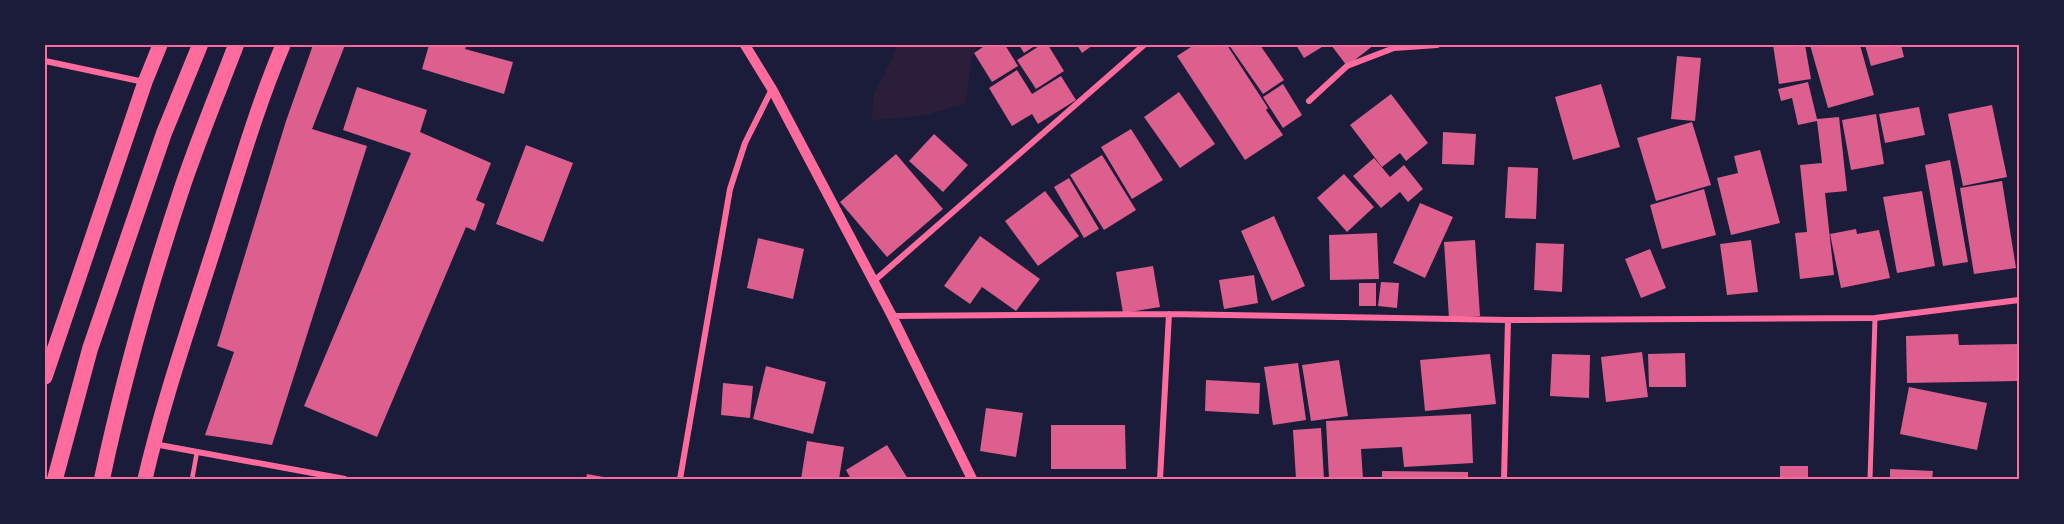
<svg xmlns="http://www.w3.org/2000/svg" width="2064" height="524" font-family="'DejaVu Sans',sans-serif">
<rect width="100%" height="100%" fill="#1b1b3a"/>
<path fill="#2a1e3b" d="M897,45H978L972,56L965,104L922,116L872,120L874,93L892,60Z"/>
<path fill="#dd5f8e" d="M313,45H345L312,129L367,146L272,445L205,435L234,352L217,346L286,121Z
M429,45H467L465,49L513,62L504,94L422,69Z
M986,45H1005L1018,66L992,82L974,53Z
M1019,45H1036L1024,53Z
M1041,45H1048L1064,71L1036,89L1017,60Z
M1077,45H1093L1082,53Z
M1194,45H1227L1268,108L1266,110L1283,135L1245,160L1177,56Z
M1229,45H1260L1284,80L1263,94Z
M1296,45H1321L1322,47L1304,58Z
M1331,45H1374L1347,66Z
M1773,45H1805L1811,79L1779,84Z
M1810,45H1860L1874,95L1828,108Z
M1865,45H1901L1904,57L1871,66Z
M1677,56L1701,58L1695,121L1671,119Z
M1017,70L1032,94L1061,76L1076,100L1038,124L1032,114L1012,126L989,88Z
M1808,82L1817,119L1839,117L1847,191L1825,193L1834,275L1800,279L1795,233L1807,232L1800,165L1822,163L1817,121L1798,125L1792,98L1781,101L1778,89Z
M1283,84L1302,115L1283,128L1263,97Z
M1601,84L1620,147L1573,160L1555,97Z
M357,87L427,110L420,132L491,163L476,200L485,204L475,231L466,227L377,437L304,406L411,153L343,130Z
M1179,92L1215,144L1180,168L1144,117Z
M1391,94L1428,143L1406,161L1400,153L1382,167L1350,125Z
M1992,105L2007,177L1963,186L1948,114Z
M1919,107L1925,135L1885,143L1879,114Z
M1876,114L1884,164L1851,170L1842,120Z
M1692,122L1711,185L1656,201L1637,138Z
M1131,129L1163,180L1132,199L1101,147Z
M1443,132L1476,134L1474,165L1442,164Z
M934,134L968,165L943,192L909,161Z
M526,145L573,163L543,242L496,224Z
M1760,150L1780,223L1731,235L1717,178L1738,173L1734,156Z
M896,154L943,209L887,257L840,202Z
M1102,155L1136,210L1104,230L1070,175Z
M1374,158L1390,177L1404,165L1423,189L1408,202L1400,192L1381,208L1353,176Z
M1950,160L1968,262L1943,266L1925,165Z
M1508,167L1538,168L1536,219L1505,218Z
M1344,174L1374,207L1347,232L1317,198Z
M1069,178L1099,229L1084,238L1054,187Z
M2002,181L2016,268L1974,274L1960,188Z
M1704,189L1716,235L1662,249L1650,205Z
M1045,191L1079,236L1038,266L1005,221Z
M1922,191L1935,266L1897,273L1883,197Z
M1420,203L1453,217L1425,278L1393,263Z
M1274,216L1305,286L1272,301L1241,231Z
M1856,229L1857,234L1879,230L1890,278L1841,288L1830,234Z
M1377,233L1379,279L1330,280L1329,235Z
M980,236L1040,279L1016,311L982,287L970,304L944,286Z
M758,238L804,249L793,299L747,288Z
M1475,240L1480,316L1449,318L1444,242Z
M1751,240L1758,292L1727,295L1720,244Z
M1536,243L1564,244L1562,292L1534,290Z
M1650,249L1666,288L1641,298L1625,259Z
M1153,266L1160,307L1123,313L1116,272Z
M1254,275L1258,303L1224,309L1219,280Z
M1381,282L1399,283L1397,308L1378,306Z
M1359,283H1376V306H1359Z
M1958,334L1959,345L2019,344V381L1907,383L1906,336Z
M1642,352L1648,397L1606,402L1601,357Z
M1685,353L1686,387H1649L1648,354Z
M1490,354L1496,404L1425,411L1420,360Z
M1552,354L1590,355L1589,398L1550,396Z
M1339,360L1348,416L1311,421L1302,365Z
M1298,363L1306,420L1273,425L1264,367Z
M766,366L826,382L813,434L753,419Z
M1206,380L1260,383L1259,414L1205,411Z
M723,383L753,386L750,418L721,415Z
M1909,387L1987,403L1977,450L1900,434Z
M986,408L1023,413L1016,457L980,451Z
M1471,414L1473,463L1404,467L1402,447L1361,449L1363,479H1329L1326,421Z
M1051,425H1125L1126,469H1051Z
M1321,428L1324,479H1296L1293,430Z
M807,441L844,447L839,479H801Z
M887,445L908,479H851L846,470Z
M1780,466H1808V479H1780Z
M1890,469L1933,471L1932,479H1890Z
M1382,471L1468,472V479H1382Z
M587,474L609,478V479H586Z"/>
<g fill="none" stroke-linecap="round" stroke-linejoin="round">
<path stroke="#ff6b9d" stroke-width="4.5" d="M192,479L197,452"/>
<path stroke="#ff6b9d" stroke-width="5" d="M1870,479L1875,318"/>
<path stroke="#ff6b9d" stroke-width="6" d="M45,61L144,82
M1309,101L1347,66L1394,48L1437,45
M874,281L1144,45
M892,316L1169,314L1508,320L1875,318L2019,300
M154,444L345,479
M680,479L730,189L745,143L772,89
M1160,479L1169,314
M1504,479L1508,320"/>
<path stroke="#ff6b9d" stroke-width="10" d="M745,45L772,89L892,316L972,479"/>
<path stroke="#ff6b9d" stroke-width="15" d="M45,377L145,82L160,45
M145,479C163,401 190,324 214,248C236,180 255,111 283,45"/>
<path stroke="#ff6b9d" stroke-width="16" d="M55,479L90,349L164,133L200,45
M102,479C123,380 151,281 183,185C199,138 218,92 236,45"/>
</g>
<rect width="2064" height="524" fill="none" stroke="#1b1b3a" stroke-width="93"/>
<rect x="46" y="46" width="1972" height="432" fill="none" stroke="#ff6b9d" stroke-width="2"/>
</svg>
